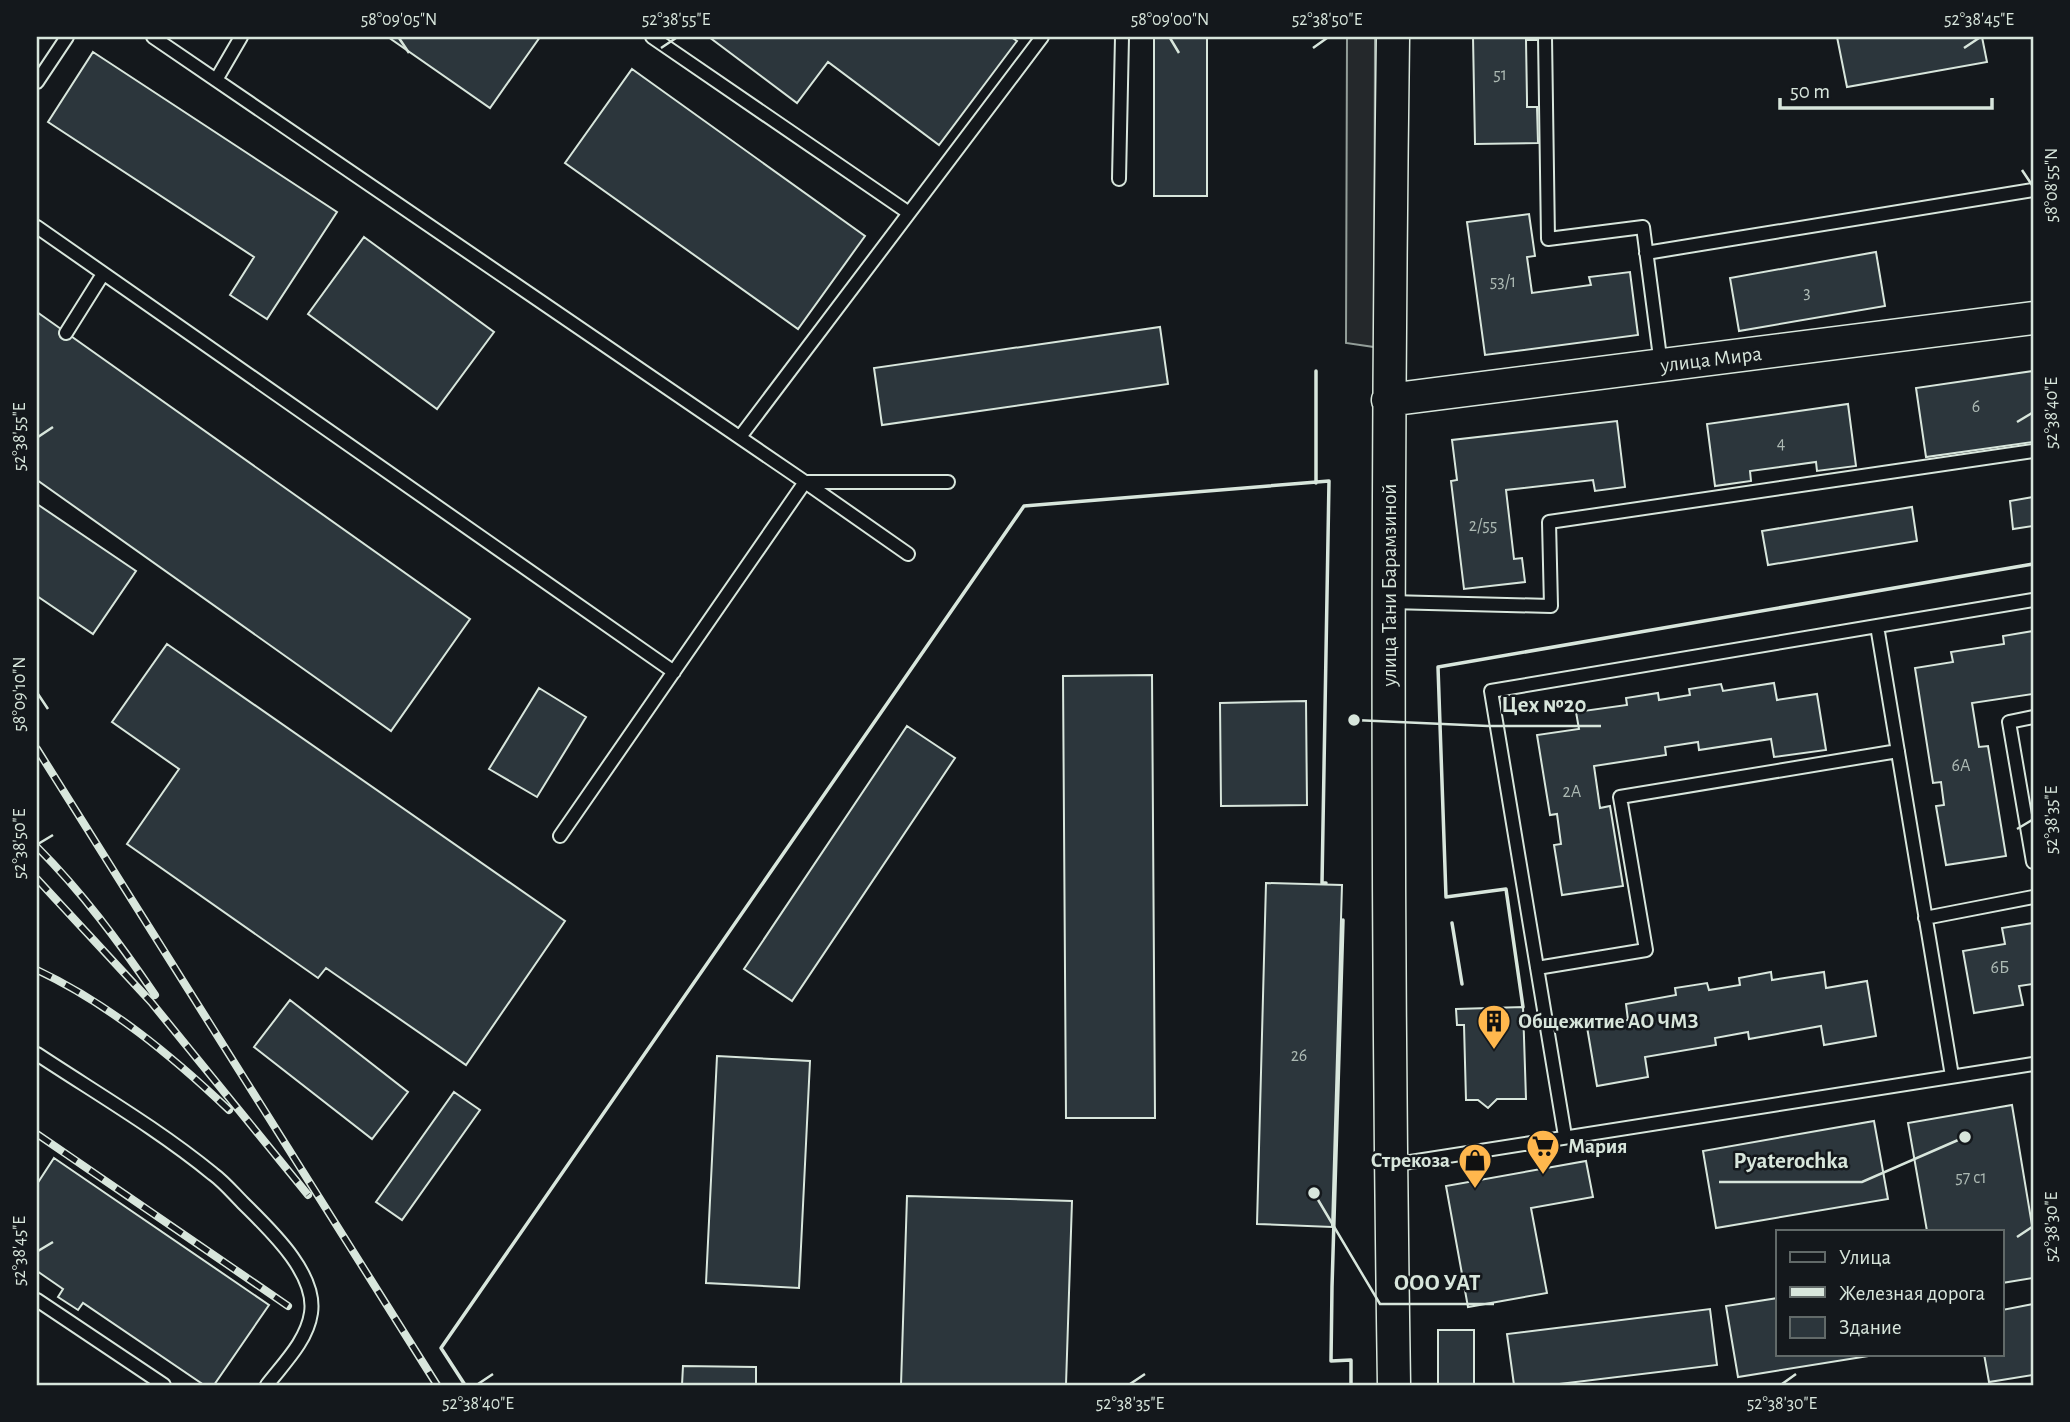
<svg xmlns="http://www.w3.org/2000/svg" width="2070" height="1422" font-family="'Alegreya Sans',sans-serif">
<rect width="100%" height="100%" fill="#14181c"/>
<path fill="#24282b" stroke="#939e99" stroke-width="2" d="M1347,37H1375L1374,347L1346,343Z"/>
<path fill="#2c363c" stroke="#d8e6dc" stroke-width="2" d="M388,37H540L490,108Z
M709,37H1011L1017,41L939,145L828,62L797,103Z
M1154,37H1207V196H1154Z
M1473,37H1536V40H1526L1527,100V107H1537L1538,143L1475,144Z
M1837,37H1982L1987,62L1847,87Z
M93,52L337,212L267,319L230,295L254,257L48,122Z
M632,69L865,236L798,329L565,163Z
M1529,214L1535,256L1527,257L1532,293L1591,285L1589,277L1630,272L1638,335L1485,355L1467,222Z
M364,237L494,332L437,409L308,314Z
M1876,252L1885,306L1739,331L1730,278Z
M37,312L470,619L391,731L37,480Z
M1160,327L1168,384L882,425L874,368Z
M2033,371V442L1926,457L1916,388Z
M1848,404L1856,466L1817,471L1816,462L1750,471L1751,481L1715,486L1707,424Z
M1617,421L1625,487L1595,491L1593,480L1506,490L1514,559L1522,558L1525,582L1464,589L1451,481L1457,480L1452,440Z
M2033,497V526L2013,529L2010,501Z
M37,504L136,571L93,634L37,596Z
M1912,507L1917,541L1768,565L1762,531Z
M2033,631V694L1972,703L1979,747L1988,746L2006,856L1946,865L1936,806L1944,805L1941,782L1933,783L1915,668L1953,662L1951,652L2004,644L2003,636Z
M167,644L565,921L466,1065L326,968L318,978L127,844L179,769L112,722Z
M1152,675L1155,1118H1066L1063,676Z
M1774,683L1777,700L1817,694L1826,750L1774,757L1771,739L1699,750L1698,742L1665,747L1666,755L1594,766L1600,808L1610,806L1623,886L1562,895L1554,845L1561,844L1557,814L1550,815L1537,735L1579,729L1576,712L1627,705L1626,698L1658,693L1659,700L1690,695L1689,689L1721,684L1723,691Z
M539,688L586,717L537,797L489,769Z
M1306,701L1307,805L1221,806L1220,703Z
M907,726L955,758L792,1001L744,969Z
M1266,883L1342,885L1332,1227L1257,1224Z
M2033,923V984L2019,986L2023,1005L1974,1013L1963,951L2005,944L2002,928Z
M1771,972L1772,980L1824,972L1826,988L1867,981L1876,1036L1824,1045L1821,1026L1749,1039L1748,1032L1715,1038L1716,1045L1645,1057L1648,1077L1597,1086L1587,1027L1628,1020L1626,1004L1676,995L1675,988L1707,983L1709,990L1740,985L1739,978Z
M290,1000L408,1092L372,1139L254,1047Z
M1523,1007L1526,1099H1497L1488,1108L1478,1100H1466L1464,1025H1457L1456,1009Z
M717,1056L810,1061L799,1288L706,1283Z
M454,1092L480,1110L402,1220L376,1202Z
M2012,1105L2033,1231V1278L2002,1283V1231H1927L1908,1123Z
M1874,1121L1888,1199L1716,1228L1703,1151Z
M54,1158L269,1305L214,1385H204L83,1303L78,1310L58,1297L63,1289L37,1271V1184Z
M1586,1161L1593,1197L1531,1208L1547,1293L1468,1307L1446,1186Z
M907,1196L1072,1201L1066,1385H901Z
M1778,1298V1354H1881L1738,1377L1726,1306Z
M2033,1304V1375L1989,1382L1984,1354H2002V1310Z
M1710,1309L1717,1365L1551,1385H1514L1507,1334Z
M1438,1330H1474V1385H1438Z
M683,1366L756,1367V1385H682Z"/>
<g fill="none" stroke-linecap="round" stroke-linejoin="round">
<defs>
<path id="service" d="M153,37L805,482L908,554
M652,37L909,213
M1545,37L1548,239L1643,227L1661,365
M216,80L241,37
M37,82L67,37
M1119,179L1122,37
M37,227L674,672
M1646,253L2033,190
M66,333L103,274
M740,437L1042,37
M1390,602L1551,606L1549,522L2033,451
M2033,717L2009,722L2033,862
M560,836L805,482H948
M1925,918L2033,897
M1537,968L1646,950L1620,797L1898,751
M37,1054C96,1093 158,1129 213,1174C224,1182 233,1193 243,1203C269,1229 317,1273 311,1313C307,1341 283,1364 267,1385
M1952,1076L1877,626L2033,600
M1565,1136L1491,691L1877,626
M1391,1165L2033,1064
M37,1300L164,1385"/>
<path id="tertiary" d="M1393,37C1387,486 1387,936 1394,1385
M1388,400L2033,318"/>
</defs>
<use href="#service" stroke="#d8e6dc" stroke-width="16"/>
<use href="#tertiary" stroke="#d8e6dc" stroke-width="35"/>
<use href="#service" stroke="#14181c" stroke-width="12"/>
<use href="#tertiary" stroke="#14181c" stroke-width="32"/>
<defs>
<path id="rail" d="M37,749L437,1385
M37,847C82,892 119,942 155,995
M37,879L151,1002L308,1195
M37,970C109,1004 171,1055 229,1110
M37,1134L288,1306"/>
</defs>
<use href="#rail" stroke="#d8e6dc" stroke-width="8"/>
<use href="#rail" stroke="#14181c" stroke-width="5" stroke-dasharray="16" stroke-linecap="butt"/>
<path stroke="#d8e6dc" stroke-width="3.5" d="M1316,483V371
M1343,920L1332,1287L1331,1361L1351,1360V1385
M1452,923L1462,984
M1523,1007L1506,889L1446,897L1438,667L2033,564
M465,1385L441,1348L1024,506L1329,481L1322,883H1326"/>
</g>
<path fill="none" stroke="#d8e6dc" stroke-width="2.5" d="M399,38L409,53M1170,38L1179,53M661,48L676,38M1313,48L1327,38M1964,48L1979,38M2022,170L2032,185M2017,422L2032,413M38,437L53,427M38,694L48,709M2017,829L2032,820M38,844L53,835M2017,1237L2032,1227M38,1251L53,1242M478,1384L493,1374M1130,1384L1145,1374M1782,1384L1796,1374"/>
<defs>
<symbol id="building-pin" viewBox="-11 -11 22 30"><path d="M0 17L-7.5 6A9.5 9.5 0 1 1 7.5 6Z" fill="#ffb74d" stroke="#14181c"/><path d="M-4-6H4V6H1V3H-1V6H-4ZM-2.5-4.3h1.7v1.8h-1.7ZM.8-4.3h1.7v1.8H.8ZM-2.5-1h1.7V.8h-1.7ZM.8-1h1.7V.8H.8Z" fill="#111"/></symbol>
<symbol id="supermarket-pin" viewBox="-11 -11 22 30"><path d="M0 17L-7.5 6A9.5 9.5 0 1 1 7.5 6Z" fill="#ffb74d" stroke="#14181c"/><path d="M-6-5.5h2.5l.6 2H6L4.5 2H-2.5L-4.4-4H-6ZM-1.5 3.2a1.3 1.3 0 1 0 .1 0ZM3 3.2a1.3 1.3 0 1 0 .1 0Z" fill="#111"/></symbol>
<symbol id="shop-pin" viewBox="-11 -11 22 30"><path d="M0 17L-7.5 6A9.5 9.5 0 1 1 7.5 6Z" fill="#ffb74d" stroke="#14181c"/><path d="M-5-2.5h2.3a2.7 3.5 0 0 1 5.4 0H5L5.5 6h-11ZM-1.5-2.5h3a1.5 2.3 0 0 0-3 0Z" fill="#111"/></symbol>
</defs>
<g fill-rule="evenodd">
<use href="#building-pin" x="1475" y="1002" width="38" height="52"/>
<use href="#supermarket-pin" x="1524" y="1127" width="38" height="52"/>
<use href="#shop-pin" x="1456" y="1141" width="38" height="52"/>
</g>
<g text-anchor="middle" stroke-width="5" stroke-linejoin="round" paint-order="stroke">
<g font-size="18" fill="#adbab4">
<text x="1500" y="80">51</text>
<text x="1503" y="287">53/1</text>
<text x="1807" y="298">3</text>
<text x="1976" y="412">6</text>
<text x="1781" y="449">4</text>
<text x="1483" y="531">2/55</text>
<text x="1961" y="771">6А</text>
<text x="1572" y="797">2А</text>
<text x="2000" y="973">6Б</text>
<text x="1299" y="1061">26</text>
<text x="1971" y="1183">57 с1</text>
</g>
<g font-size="21" fill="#d8e6dc" stroke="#14181c">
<text transform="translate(1711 359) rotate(-7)" y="7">улица Мира</text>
<text transform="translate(1389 585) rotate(-90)" y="7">улица Тани Барамзиной</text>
</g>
<g font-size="21" font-weight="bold" fill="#d8e6dc" stroke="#14181c" text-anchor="start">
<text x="1518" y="1028">Общежитие АО ЧМЗ</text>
<text x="1568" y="1153">Мария</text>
<text x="1450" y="1167" text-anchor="end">Стрекоза</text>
</g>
</g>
<path fill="none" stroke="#d8e6dc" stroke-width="2.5" d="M1354 720L1488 726H1601M1965 1137L1862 1182H1719M1314 1193L1380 1304H1494"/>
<g fill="#d8e6dc" stroke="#14181c" stroke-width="2.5">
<circle cx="1354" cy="720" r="7"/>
<circle cx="1965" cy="1137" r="7"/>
<circle cx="1314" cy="1193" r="7"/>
</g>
<g font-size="23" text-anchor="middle" font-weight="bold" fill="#d8e6dc" stroke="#14181c" stroke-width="5" stroke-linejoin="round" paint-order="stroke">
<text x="1544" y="712">Цех №20</text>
<text x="1791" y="1168">Pyaterochka</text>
<text x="1437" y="1290">ООО УАТ</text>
</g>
<rect width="2070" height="1422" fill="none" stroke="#14181c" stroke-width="77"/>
<rect x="1776" y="1230" width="228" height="126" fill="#14181c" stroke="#626a69" stroke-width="2"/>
<rect x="1790" y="1252" width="35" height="10" fill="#14181c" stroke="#626a69" stroke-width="2"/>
<text x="1839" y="1264" font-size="21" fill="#d8e6dc">Улица</text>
<rect x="1790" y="1287" width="35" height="10" fill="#d8e6dc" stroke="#626a69" stroke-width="2"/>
<text x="1839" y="1300" font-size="21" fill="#d8e6dc">Железная дорога</text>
<rect x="1790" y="1317" width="35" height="21" fill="#2c363c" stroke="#626a69" stroke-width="2"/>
<text x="1839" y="1334" font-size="21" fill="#d8e6dc">Здание</text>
<path d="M1780 98v10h212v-10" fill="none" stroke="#d8e6dc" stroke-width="3.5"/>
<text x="1790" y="98" font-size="21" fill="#d8e6dc" stroke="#14181c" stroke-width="5" paint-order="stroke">50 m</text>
<rect x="38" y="38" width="1994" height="1346" fill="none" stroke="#d8e6dc" stroke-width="2.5"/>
<g font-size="18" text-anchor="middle" fill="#d8e6dc">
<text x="399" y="25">58°09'05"N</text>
<text x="676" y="25">52°38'55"E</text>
<text x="1170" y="25">58°09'00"N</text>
<text x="1327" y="25">52°38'50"E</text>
<text x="1979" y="25">52°38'45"E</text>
<text transform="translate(2051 185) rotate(-90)" y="6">58°08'55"N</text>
<text transform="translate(2051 413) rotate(-90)" y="6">52°38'40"E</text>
<text transform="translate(19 437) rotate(-90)" y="6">52°38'55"E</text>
<text transform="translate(19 694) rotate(-90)" y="6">58°09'10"N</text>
<text transform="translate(2051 820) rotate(-90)" y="6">52°38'35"E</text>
<text transform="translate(19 844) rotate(-90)" y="6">52°38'50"E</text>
<text transform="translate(2051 1227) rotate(-90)" y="6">52°38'30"E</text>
<text transform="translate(19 1251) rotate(-90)" y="6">52°38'45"E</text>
<text x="478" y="1409">52°38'40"E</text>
<text x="1130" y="1409">52°38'35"E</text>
<text x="1782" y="1409">52°38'30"E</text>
</g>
</svg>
